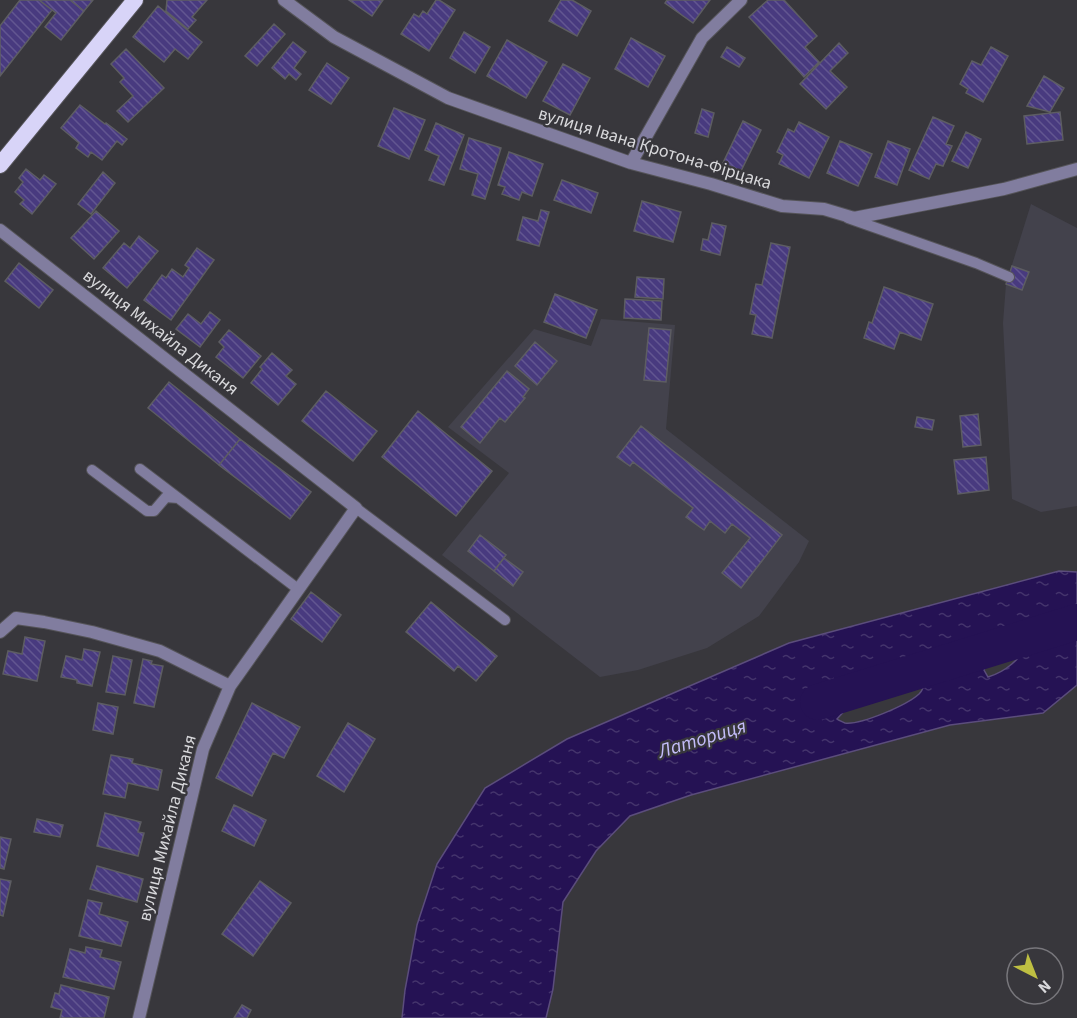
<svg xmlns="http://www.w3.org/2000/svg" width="1077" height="1018" font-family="'Source Sans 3',sans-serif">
<defs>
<pattern id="water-ripples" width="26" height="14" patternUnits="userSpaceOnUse" patternTransform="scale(1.5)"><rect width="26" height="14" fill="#251254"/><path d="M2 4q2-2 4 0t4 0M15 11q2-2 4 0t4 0" fill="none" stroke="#44346c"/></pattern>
<pattern id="building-back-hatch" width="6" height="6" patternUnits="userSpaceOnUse" patternTransform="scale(1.5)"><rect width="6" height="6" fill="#483a7f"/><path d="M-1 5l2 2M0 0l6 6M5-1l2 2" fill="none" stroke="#625691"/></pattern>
</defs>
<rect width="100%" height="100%" fill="#38373c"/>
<path fill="#43424c" d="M1031,204L1077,228V506L1041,512L1012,499L1003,323L1006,284Z
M601,319L675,325L666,429L809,541L799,562L759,616L707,648L638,670L600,677L442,555L509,473L448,427L534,329L591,346Z"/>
<path fill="url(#water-ripples)" stroke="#5b4d7c" stroke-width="1.5" fill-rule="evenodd" d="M1059,571L1077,572V685L1043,713L950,725L691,795L630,816L596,851L563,902L553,989L546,1018H402L405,990L417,925L437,864L485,788L567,739L789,643ZM1014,632L1023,633L1029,642C1021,659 1005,672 988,677L984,670C990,655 1001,642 1014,632ZM903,669H915L924,677C925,683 924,689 919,694C907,705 861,725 845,723C843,722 838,720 837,719L867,686L881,678L895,676Z"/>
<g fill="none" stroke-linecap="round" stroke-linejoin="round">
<path stroke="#251254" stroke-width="36" d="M818,702L1077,622"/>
</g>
<path fill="url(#building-back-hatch)" stroke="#5d5d62" stroke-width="1.5" d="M20,0H39L52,10L0,76V26Z
M39,0H70L84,11L61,40L45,27L56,13Z
M70,0H93L84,11Z
M167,0H207L192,17L196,20L188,29L166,11Z
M349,0H383L372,16Z
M436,0H439L455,10L429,51L401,34L414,14L419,17L423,11L427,14Z
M561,0H572L591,11L577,36L549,21Z
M667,0H710L693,23L665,3Z
M768,0H784L817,36L805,47L819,62L804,77L749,17Z
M158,6L202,42L188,59L175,49L164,62L133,37Z
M274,24L285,34L257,66L245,56Z
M464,32L490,47L475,73L450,58Z
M631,38L665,56L648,87L615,69Z
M507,40L547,62L526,98L487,76Z
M293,42L306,52L294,68L301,74L296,80L289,74L285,79L272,68Z
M839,43L848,53L830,71L847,87L826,109L800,84Z
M727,47L745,58L739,67L721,57Z
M991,47L1008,56L983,102L966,93L968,89L960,84L972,61L981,65Z
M126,49L164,88L128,122L117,111L133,96L120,82L124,78L111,64Z
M327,63L349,78L331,104L309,90Z
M563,64L590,78L570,115L543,101Z
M1044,76L1064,88L1050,112L1027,106Z
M80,105L105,124L106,123L127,139L122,145L117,141L102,160L91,152L88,157L76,148L79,143L61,128Z
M394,108L425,120L409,159L378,146Z
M702,109L714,113L708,137L695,133Z
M1060,112L1063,140L1027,144L1024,116Z
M933,117L954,126L946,144L952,146L943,166L936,164L929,179L909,170Z
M743,121L761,130L741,171L723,163Z
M799,122L829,137L809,178L779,164L783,155L777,152L788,129L794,132Z
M436,123L464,135L444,185L429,180L439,156L425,150Z
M966,132L981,139L968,168L952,161Z
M469,138L501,148L485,199L472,195L478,174L460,169Z
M840,141L872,154L858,186L827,173Z
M888,141L910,149L897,185L875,177Z
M509,152L543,164L532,196L522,192L519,200L502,194L505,187L498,185Z
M26,169L40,180L44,175L56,184L32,214L20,204L24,200L15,192L23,182L19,178Z
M103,172L115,183L91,214L78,204Z
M562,180L598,193L591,213L554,200Z
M642,201L681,212L673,242L634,231Z
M541,210L549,212L539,246L517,240L523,217L538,221Z
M96,211L119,231L94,259L71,238Z
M712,223L726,226L720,255L701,250L703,239L708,240Z
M139,236L158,251L127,288L103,268L124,243L130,248Z
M771,243L790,247L772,338L752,334L756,315L750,314L756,284L762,285Z
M197,248L214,260L171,320L144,300L162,275L166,278L172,269L183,277L189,268L185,265Z
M19,263L53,290L39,308L5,281Z
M1012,266L1029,272L1022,290L1006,284Z
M637,277L664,279L663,299L635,297Z
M884,287L933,304L921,340L900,332L894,349L864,338L869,322L872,323Z
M555,294L597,310L586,338L544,322Z
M625,299L662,301L661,320L624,318Z
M210,312L220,320L200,347L176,329L188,314L201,324Z
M649,328L671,330L666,382L644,380Z
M229,330L261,356L243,378L216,357L224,347L219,342Z
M535,342L557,361L537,385L515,366Z
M272,353L292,370L286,376L296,384L278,405L251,383L262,369L260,367Z
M507,371L529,389L523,397L525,398L505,422L500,418L480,443L461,427Z
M169,382L240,439L219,465L148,408Z
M326,391L377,431L353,461L302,421Z
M418,411L492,471L456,516L382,457Z
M978,414L981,445L963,447L960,416Z
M917,417L934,420L932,430L915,427Z
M641,426L782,535L741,588L722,573L750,538L732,524L725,533L710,521L704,530L686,517L693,508L633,462L630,466L617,457Z
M240,439L311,492L290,519L219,465Z
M986,457L989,490L958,494L954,460Z
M480,535L506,555L494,571L468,551Z
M504,558L523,572L513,586L494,571Z
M311,592L341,615L322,642L291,619Z
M431,602L497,656L476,681L458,666L454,671L406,632Z
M25,637L45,641L37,681L3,674L8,651L22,654Z
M84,649L100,652L92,686L77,683V680L61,677L66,656L82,660Z
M113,656L132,660L125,695L106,692Z
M143,659L152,661L151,664L163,666L154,707L134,703Z
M98,703L118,707L113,734L93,730Z
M252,703L300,727L284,758L273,753L252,796L216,778Z
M348,723L375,739L344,792L317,776Z
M111,755L133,759L132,763L162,770L158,790L128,783L125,798L103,794Z
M234,805L266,820L254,846L222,831Z
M105,813L141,822L138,832L144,833L138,856L97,846Z
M37,819L63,825L60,837L34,832Z
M0,837L11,839L4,869L0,868Z
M97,866L143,879L137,902L90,889Z
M0,879L11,881L3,916L0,915Z
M260,881L291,903L253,956L222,934Z
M88,900L102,903L99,914L128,922L121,946L79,936Z
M86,947L102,950L100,957L121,962L114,989L63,977L70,949L85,953Z
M61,985L109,997L104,1018H60L62,1010L51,1007L55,993L59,994Z
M242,1005L251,1010L247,1018H234Z"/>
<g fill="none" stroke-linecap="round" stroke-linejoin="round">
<defs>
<path id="service" d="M848,218L976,263L1009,277
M140,469L298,589
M92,470L147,511H154L166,497L178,498
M356,508L505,620"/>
<path id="minor" d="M284,0L334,37L448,98L631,163L711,184L782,206L824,209L854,218L1004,189L1077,169
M631,163L702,38L741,0
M0,230L356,508L230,686L203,749L139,1018
M0,632L16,618L44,622L92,632L160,651L230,686"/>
<path id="trunk" d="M0,165L135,0"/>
</defs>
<use href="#service" stroke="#555459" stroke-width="12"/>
<use href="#minor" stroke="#555459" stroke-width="14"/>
<use href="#trunk" stroke="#555459" stroke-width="18"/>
<use href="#service" stroke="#817d9f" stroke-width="10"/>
<use href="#minor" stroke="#817d9f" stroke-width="12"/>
<use href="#trunk" stroke="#d8d4f8" stroke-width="16"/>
</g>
<g text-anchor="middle" stroke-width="4.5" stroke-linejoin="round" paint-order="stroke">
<g font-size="18" fill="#d8d8db" stroke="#38373c">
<text transform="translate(655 148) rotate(17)" y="6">вулиця Івана Кротона-Фірцака</text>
<text transform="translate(161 332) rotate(38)" y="6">вулиця Михайла Диканя</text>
<text transform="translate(167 828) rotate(-76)" y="6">вулиця Михайла Диканя</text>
</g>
<g font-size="20" font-style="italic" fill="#c4bdfa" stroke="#38373c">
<text transform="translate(702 738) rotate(-17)" y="7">Латориця</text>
</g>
</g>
<g transform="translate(1035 976) rotate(138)"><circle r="28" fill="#38373c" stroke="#78777c" stroke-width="1.5"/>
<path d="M0-4.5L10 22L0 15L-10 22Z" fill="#bebf42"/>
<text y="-9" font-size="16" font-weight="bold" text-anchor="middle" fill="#d8d8db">N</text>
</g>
</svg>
